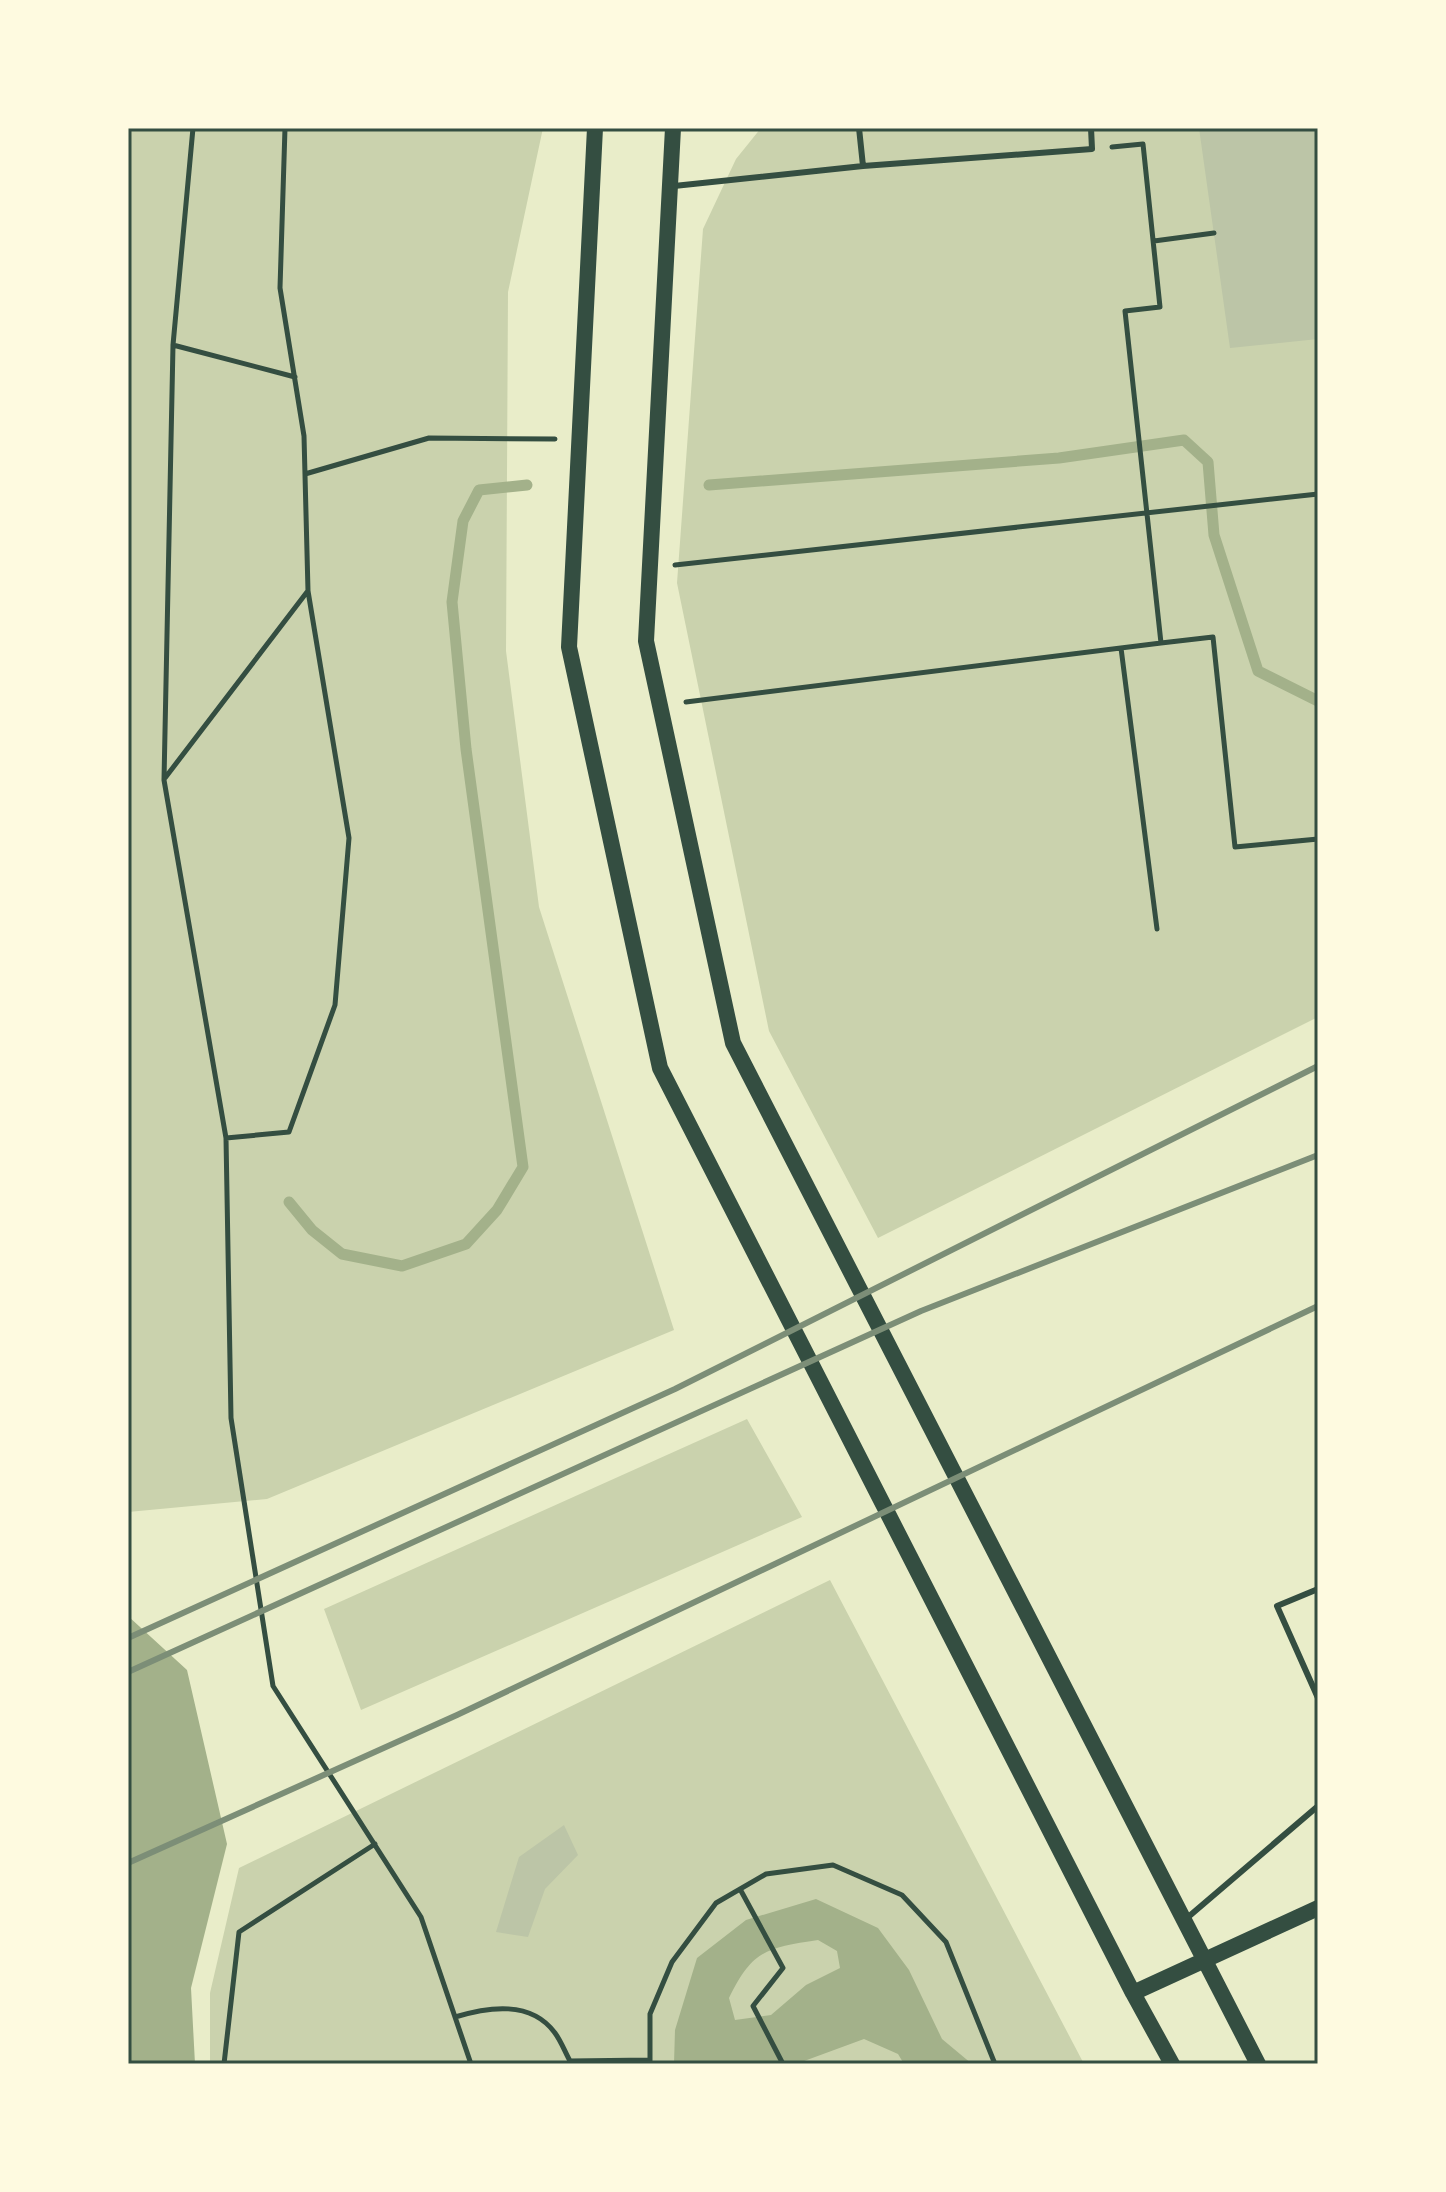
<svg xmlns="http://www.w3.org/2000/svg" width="1446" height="2192" font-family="'Space Grotesk',sans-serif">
<rect width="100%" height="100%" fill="#e9edc9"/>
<path fill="#cad2ad" d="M128,128H543L508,292L506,651L539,907L674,1330L267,1499L128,1512Z
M761,128H1318V1017L878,1238L769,1031L677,583L703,229L736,159Z
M747,1419L802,1517L361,1710L324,1609Z
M830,1580L1084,2064H210V1993L239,1868Z"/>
<path fill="#a3b18a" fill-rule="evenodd" d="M128,1616L187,1670L227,1844L191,1988L195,2064H128Z
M816,1899L878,1928L909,1970L942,2039L972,2064H904L898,2054L864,2039L796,2064H674L675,2030L697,1958L746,1920ZM818,1940L837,1951L840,1968L806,1985L771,2015L735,2020L729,1998C753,1949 767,1948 818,1940Z"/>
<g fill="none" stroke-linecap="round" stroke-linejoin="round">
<path stroke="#a3b18a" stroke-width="11" d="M709,485L1059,458L1184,440L1208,462L1214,535L1258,671L1318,701
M289,1202L312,1230L342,1254L402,1266L466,1244L497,1210L523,1167L466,749L452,602L463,521L479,490L527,485"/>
</g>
<path fill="#bcc5a7" d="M1199,128H1318V339L1230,348Z
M564,1825L578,1855L545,1889L528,1937L496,1932L519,1857Z"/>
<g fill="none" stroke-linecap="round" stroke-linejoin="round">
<path stroke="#344e41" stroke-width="5" d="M193,128L173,345L164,780L226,1138L231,1418L273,1686L421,1917L471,2064
M1112,147L1143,144L1160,307L1125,311L1161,643L1213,637L1235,847L1318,839
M1154,241L1214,233
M173,345L295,377
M305,474L429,438L555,439
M675,565L1318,494
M1121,648L1157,929
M686,702L1161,643
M165,778L307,592
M226,1138L289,1132L335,1005L349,838L308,591L304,436L280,288L285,128
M740,1889L783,1968L753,2006L783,2064
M455,2017C488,2007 531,2000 555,2033C561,2041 565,2052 570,2061
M224,2064L239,1932L375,1844
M570,2064V2061L650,2060
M650,2064V2014L672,1962L716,1903L766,1874L833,1865L902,1895L946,1942L995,2064"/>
<path stroke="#344e41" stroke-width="6" d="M863,166L1092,149L1091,128
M674,186L863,166L859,128
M1318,1589L1277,1606L1318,1698
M1187,1918L1318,1806"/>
<path stroke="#344e41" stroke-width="16" d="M595,128L569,647L660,1068L1133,1993L1172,2064
M673,128L646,641L733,1043L1258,2064
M1133,1993L1318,1908"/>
<path stroke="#7c8e77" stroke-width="6" d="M128,1638L675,1389L1318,1066
M128,1672L921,1311L1318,1155
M128,1863L457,1715L1318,1306"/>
</g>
<rect width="1446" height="2192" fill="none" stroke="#fefae0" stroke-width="260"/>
<rect x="130" y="130" width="1186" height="1932" fill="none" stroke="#344e41" stroke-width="3"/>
</svg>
